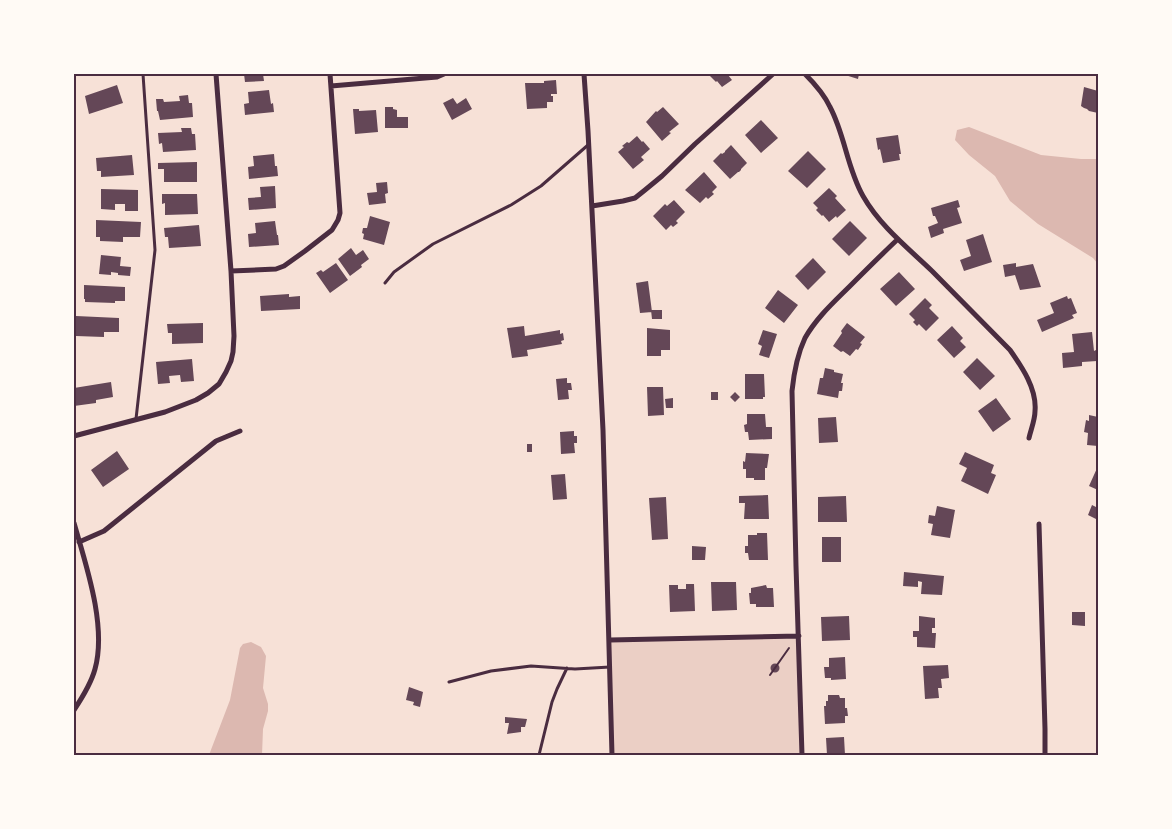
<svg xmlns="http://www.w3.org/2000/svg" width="1172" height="829" font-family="'DM Sans',sans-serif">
<rect width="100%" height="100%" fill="#f7e1d7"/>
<path fill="#ebcfc5" d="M798,637L802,755H613L610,641Z"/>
<path fill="#dcb8b0" d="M969,127L1041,155L1081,159H1098V264L1093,258L1038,224L1010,201L995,176L969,155L955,140L957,130Z
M251,642L261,647L266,656L263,688L268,704V711L263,729L262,755H209L230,700L240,648L243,644Z"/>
<path fill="#644757" d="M244,74H263L264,81L245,82Z
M708,74H729L728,75L732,80L722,87L717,81L716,82Z
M842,74H859L858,79Z
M556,80L557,94H551V96H553V102H547V108L527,109L525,83H544V81Z
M117,85L123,103L89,114L85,96Z
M1084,87L1098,91V113L1089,111L1087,109L1084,108L1081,106Z
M269,90L271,104L273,103L274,112L245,115L244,104L249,103L248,92Z
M188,95L189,103H192L193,117L160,120L158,111H157L156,99H163L164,102L180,101L179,96Z
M453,98L457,104L466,98L472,109L452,120L443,103Z
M385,107H393V109L397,110V117H408V128H385Z
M663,107L679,124L669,132L671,133L662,141L646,122L656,111L657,112Z
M353,109H359V111L376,110L378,132L355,134Z
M761,120L778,138L761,153L745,135Z
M181,128H191L192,134H195L196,150L163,152L162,143L159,144L158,133L182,132Z
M898,135L901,154H899L900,160L883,163L880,149L878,150L876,138Z
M637,136L642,142L643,141L650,149L641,157L644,160L633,169L618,152L624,147L622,146L627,142L629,143Z
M731,145L747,163L741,169V170L739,172H738L730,179L713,161L721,153L722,154L725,152V151Z
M808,151L826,169L807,188L788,171Z
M274,154L275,166H277L278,176L249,179L248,167L254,166L253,156Z
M132,155L134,175L101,177V171H97L96,158Z
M197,162V182H164V169H158V163Z
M704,172L717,187L712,192L714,194L708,199L706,197L700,203L685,190Z
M387,182L388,193L385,194L386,203L369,205L367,193L377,192L376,183Z
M275,186L276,208L249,210L248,198L261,197L260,187Z
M829,188L837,196L835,198L846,210L837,218L836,216L829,222L823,215L822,216L816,210L818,208L813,203Z
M101,189L138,190V211H125V204H115V210L101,209Z
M162,194H197L198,214L165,215V203L162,204Z
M674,200L685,212L676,221L678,223L673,227L671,225L666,230L653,216L665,204L667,206Z
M958,200L960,207L957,208L962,223L943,229L944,233L931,238L928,227L938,223L935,216H933L931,208Z
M370,216L390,222L384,245L363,239L364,234L362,233L363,228H367Z
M96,220L141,222L140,237H123V242L100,241V237H96Z
M275,221L277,235H278L279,245L249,247L248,234L256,233L255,223Z
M850,221L867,238L849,256L832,239Z
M199,225L201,246L169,248L168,237H165L164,228Z
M983,234L992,262L964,271L960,260L971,256L966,240Z
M351,248L356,255L363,250L369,259L361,265L362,267L350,276L338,259Z
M101,255L121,257L120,266L131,267L130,276L118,275V273L111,272V275L99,274Z
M813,258L826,272L808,290L795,276Z
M336,263L348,280L330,293L316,273L321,270L323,272Z
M1016,263V267L1033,264L1041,287L1020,290L1015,275L1005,277L1003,265Z
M899,272L915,289L896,306L880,289Z
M648,281L652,312L640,313L636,283Z
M84,285L125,287V301H115V303L85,302V299H84Z
M778,290L798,305L784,323L765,308Z
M289,294V297L300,296V309L261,311L260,296Z
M1067,296L1068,299L1071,298L1077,313L1072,315L1074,318L1042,332L1037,320L1054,313L1050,303Z
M925,298L932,305L929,308L939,318L926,331L919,324L917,326L913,322L915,320L909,314Z
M651,310H662V319H652Z
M76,316L119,318V332H104V337L76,336Z
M203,323V343L172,344V333H168L167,324Z
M847,323L865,337L860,343L862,344L858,350L856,349L850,356L843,351L841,352L833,346L842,333L841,331Z
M524,326L525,336L560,330V334L563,333L564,340L561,341L562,344L527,350L528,356L512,358L507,328Z
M952,326L963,338L960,341L966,347L954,358L937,340Z
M647,328L670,330V350H661V356H647Z
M763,330L777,334L769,358L759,355L762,346L758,344Z
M1092,332L1094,351L1096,350L1097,361L1082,362V366L1063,368L1062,353L1074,352L1072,334Z
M977,358L995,376L980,390L963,372Z
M192,359L194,381L181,382L180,375L169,376L170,383L158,384L156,362Z
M825,368L834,370V372L843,374L841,383H843L842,391H839L838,398L817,394L820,378H823Z
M745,374H764L765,397H763V399H745Z
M567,378V383H571L572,390H568L569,399L558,400L556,379Z
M111,382L113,397L96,400V403L74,406V388Z
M647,387H663L664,415L648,416Z
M711,392H718V400H711Z
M735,392L740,397L735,402L730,397Z
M673,398V408H666L665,399Z
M996,398L1011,419L993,432L978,411Z
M747,414H765L766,427H772V439L749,440L748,432H745L744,425L747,424Z
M1089,415L1098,417V446L1087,445L1088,433L1084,432L1086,420L1089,421Z
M836,417L838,442L819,443L818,418Z
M574,431V436H577V443H574L575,453L561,454L560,432Z
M527,444H532V452H527Z
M117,451L129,469L103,487L91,470Z
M965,452L994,465L991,473L996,475L988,494L961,481L967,468L959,464Z
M746,453L769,454L767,468H765V480H754V478H746V469H743V461L745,462Z
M1098,466V490L1089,486Z
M565,474L567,499L553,500L551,475Z
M768,495L769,519H744L745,503H739V496Z
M846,496L847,522H818V497Z
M666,497L668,539L652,540L649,498Z
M1092,505L1098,508V520L1088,515Z
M937,506L955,510L950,538L931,535L933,524L928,523L929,515L935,516Z
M757,533H767L768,560H749L748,553H745V546H748V535H757Z
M822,537H841V562H822Z
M692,546L706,547L705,560H692Z
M904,572L944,576L942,595L921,594L922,582L918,581V587L903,586Z
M711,582H736L737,610L712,611Z
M686,584H694L695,611L670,612L669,585H678V589H686Z
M766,585L767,588H773L774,607H756V604H750L749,593H751V588Z
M1072,612H1085V626L1072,625Z
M849,616L850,640L822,641L821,617Z
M919,616L935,618V628H932V633H936L935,648L917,647V637H913V631H919Z
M845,657L846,679L831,680V678H825L824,667H829V658Z
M770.5 668a4.5 4.5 0 1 1 9 0a4.5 4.5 0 1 1-9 0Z
M948,665L949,678L941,679L942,688H938L939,698L925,699L923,666Z
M409,687L423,692L420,707L413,705L414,702L406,700Z
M828,695H839L840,698H845V708H847L848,716H845V723L825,724L824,706H826V701H828Z
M505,717L527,719L525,727H521V732L507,734L509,723H505Z
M844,737L845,755H827L826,738Z"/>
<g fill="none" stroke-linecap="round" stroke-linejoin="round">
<path stroke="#4a2c40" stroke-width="2" d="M770,675L789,648"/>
<path stroke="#4a2c40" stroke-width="3" d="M385,283L394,272L433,244L511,205L541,186L588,145
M136,419L155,250L143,74
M449,682L491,671L531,666L575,669L610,667
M539,755L552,702L557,689L567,668"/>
<path stroke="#4a2c40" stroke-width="5" d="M584,74L588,131L603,430L612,755
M805,74C815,84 824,94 830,107C845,135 847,168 863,196C880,226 908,248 932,271C958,297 984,324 1010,350C1022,367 1037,389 1035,411C1035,420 1031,429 1029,438
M331,86L437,77L444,74
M592,206L623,201L635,198L645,190L662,176L695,144L773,74
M231,271L276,269L284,266L305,251L332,230L338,220L340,213L330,74
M74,436L165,412L196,400L208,393L219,384L226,372L231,361L233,352L234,336L231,271L216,74
M74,523C86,565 107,626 95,669C91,684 82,698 74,710
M1039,524L1045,729V755
M79,542L104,531L216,441L240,431
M610,640L799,636
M802,755L796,566L792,391C794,372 797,355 805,338C817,317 834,302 851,285C866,270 882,254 898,239"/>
</g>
<rect width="1172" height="829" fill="none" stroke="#fffaf5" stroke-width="150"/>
<rect x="75" y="75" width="1022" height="679" fill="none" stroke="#4a2c40" stroke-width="2"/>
</svg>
